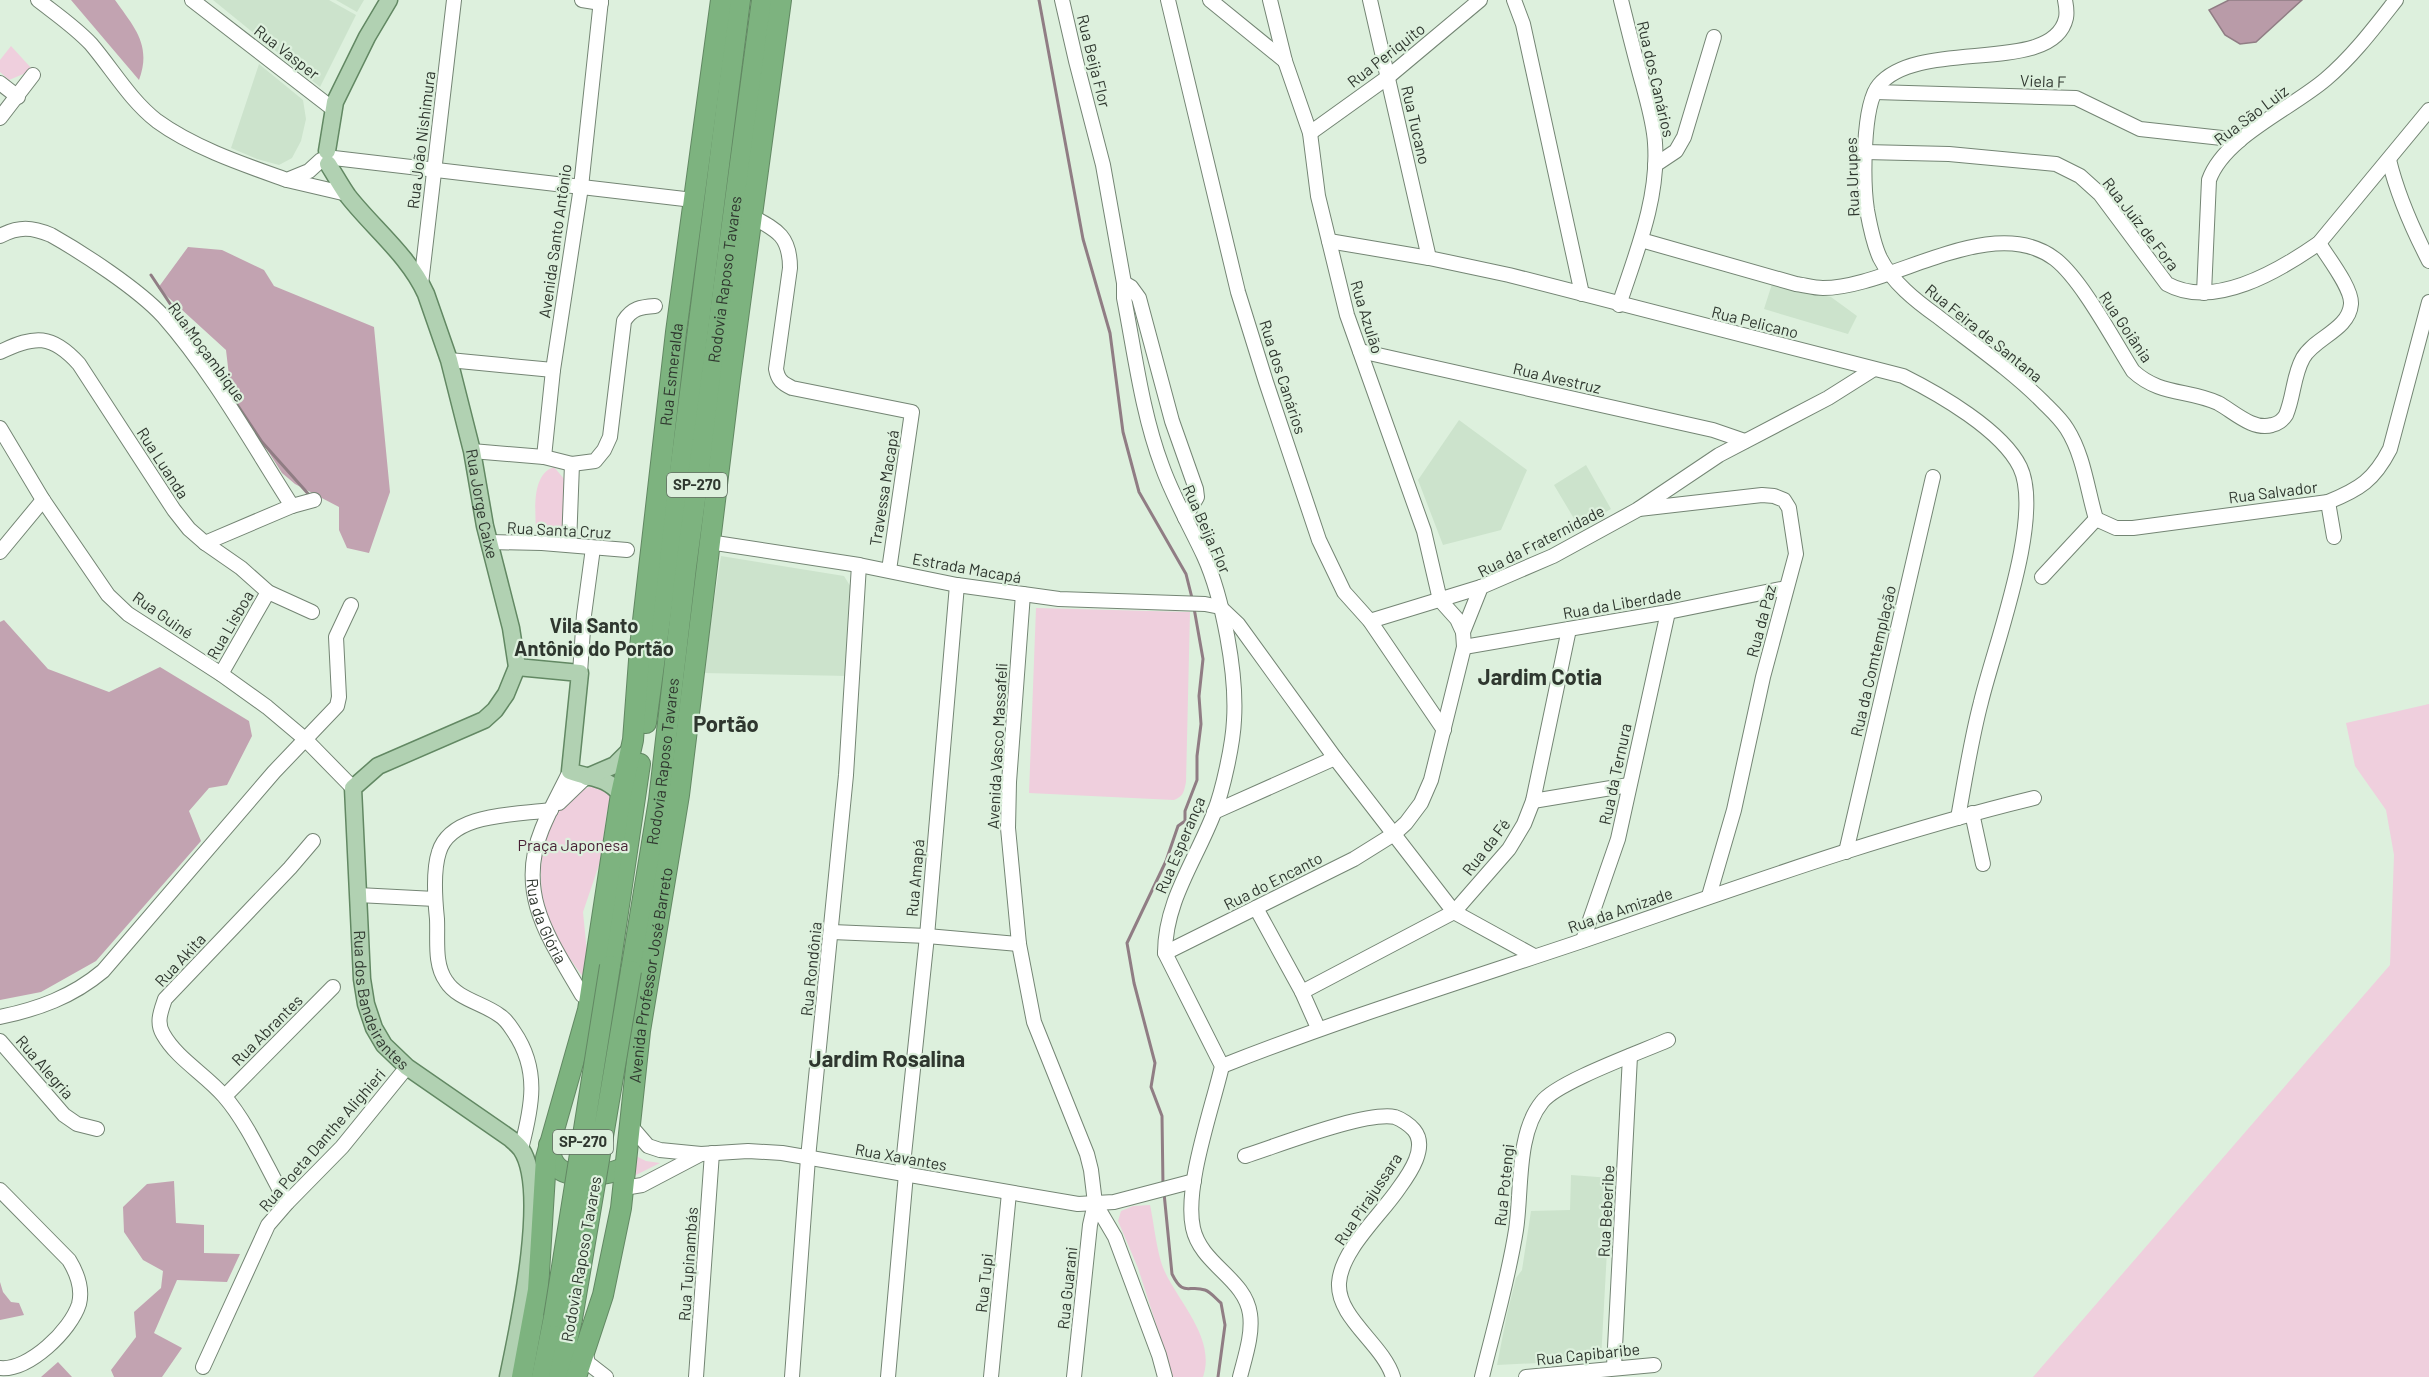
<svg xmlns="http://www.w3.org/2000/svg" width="2429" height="1377" font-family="Barlow,sans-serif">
<rect width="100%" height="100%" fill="#ddf0dd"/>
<path fill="#cce3cc" d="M213,0H329L356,15L320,87Z
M336,0H364L357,12Z
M259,64L303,100L306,119L301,141L292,158L279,165L257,159L231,148Z
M1772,284L1831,297L1857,316L1848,334L1764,309Z
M1459,420L1527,470L1501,530L1443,545L1418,480Z
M1586,465L1611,509L1579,527L1554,485Z
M721,556L844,576L852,589L849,676L703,673Z
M1571,1175L1611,1178L1601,1360L1497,1365L1507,1314L1516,1278L1522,1270L1531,1211L1570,1210Z"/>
<path fill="#efcfdd" d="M11,46L33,70L9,80L0,72V60Z
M554,467L565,480L564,528L553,536L536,535C536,514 530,475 554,467Z
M1036,608L1190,612L1186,782C1184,791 1184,796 1174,800L1029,793Z
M2429,704V1377H2033L2390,965L2394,855L2386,810L2355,766L2346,723Z
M599,784L608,789L611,801L607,811L600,862L583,912L588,963L586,981C571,960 554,939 546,914C533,868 543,796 599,784Z
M632,1154L646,1161L660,1163L630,1178Z
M1150,1205C1154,1223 1157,1256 1165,1272C1180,1304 1216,1339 1203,1377H1173L1138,1268L1118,1221L1121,1211L1133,1206Z"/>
<path fill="#c2a3b1" d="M71,0H115C134,27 152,45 139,80Z
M188,247L222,250L264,270L274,286L374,327L390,492L369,553L347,548L339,530V507L295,484L282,473L231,393L226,350L158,288Z
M4,620L48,669L109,692L160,667L249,721L252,736L227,785L209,788L189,811L201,841L96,961L41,992L0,1000V622Z
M174,1181L176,1223L204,1225V1253L240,1254L227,1282L177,1280L154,1333L182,1348L162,1377H114L111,1370L136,1337L134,1312L161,1288L163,1271L143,1260L124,1232L123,1207L147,1184Z
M0,1282L3,1292L11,1302L19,1303L24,1315L0,1320Z
M58,1362L72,1377H41Z"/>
<path fill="#b99ba8" stroke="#907d84" stroke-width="1.5" d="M2229,0H2302L2256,42L2240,44L2225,35L2209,10Z"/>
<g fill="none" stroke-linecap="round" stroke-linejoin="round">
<path stroke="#907d84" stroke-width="3" d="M1039,0L1083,239L1110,333L1123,432L1139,492L1186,574L1192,598
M151,275L262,442L311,497
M1163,1186L1162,1116L1151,1087L1155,1063L1134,983L1127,943L1166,861L1178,826L1185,821V811L1197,780V756L1201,724L1199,696L1203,659L1194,608
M1164,1193L1172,1274C1184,1298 1188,1284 1205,1290C1211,1292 1217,1300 1221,1303L1225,1325L1218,1377"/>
<defs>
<g id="minor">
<path d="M38,0C56,14 75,27 91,44C113,70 130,100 157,121C194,148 245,165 287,180L309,171L321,160"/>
<path d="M192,0L333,109"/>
<path d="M582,0L601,3"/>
<path d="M1062,0L1076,61L1103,165L1124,283V298C1135,354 1142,413 1162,466C1173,497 1190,526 1204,556C1223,598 1237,674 1234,720C1233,744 1223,790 1214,813C1196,860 1165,901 1165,953L1222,1066C1212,1109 1184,1187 1193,1228C1201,1265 1245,1278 1250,1314C1253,1334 1245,1357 1240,1377"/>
<path d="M1168,0L1238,292L1266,382L1319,540L1344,592L1370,621L1444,730"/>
<path d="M1210,0L1285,61"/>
<path d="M1270,0L1285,61L1310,133L1318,196L1347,315L1424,531L1440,600L1457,619L1463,632"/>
<path d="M1370,0L1429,258"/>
<path d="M1514,0L1523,24L1582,294"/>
<path d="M2065,0C2066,5 2067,13 2066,18C2053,76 1919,37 1879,85C1862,105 1863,184 1867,210C1870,226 1873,243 1880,258C1892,282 1916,301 1937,316C1973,344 2011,370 2043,402C2051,410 2061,419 2067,429C2084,456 2087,489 2096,519"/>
<path d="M0,83L18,97"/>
<path d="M1875,92L2076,98L2140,129L2240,140"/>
<path d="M0,118L33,75"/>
<path d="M1310,133L1388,77L1480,0"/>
<path d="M1865,152L1949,154L2056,164L2080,176L2100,194L2167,284C2214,310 2279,271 2319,243L2429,110"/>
<path d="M334,158L693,200"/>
<path d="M2389,160C2398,197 2412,228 2429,261"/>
<path d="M1655,165L1676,151L1684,137L1714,37"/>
<path d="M287,180L347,194"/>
<path d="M751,216C777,230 790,236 790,268L776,369C778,380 782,383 792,388L912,412L889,570"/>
<path d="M0,236C19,226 32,227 51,235C83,253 138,289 163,316C213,373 251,442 292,506"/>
<path d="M1641,240L1796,284C1804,285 1814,288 1823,288C1891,288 1992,211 2055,259C2082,280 2114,341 2133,371C2160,396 2188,389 2218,403C2233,411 2253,431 2272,425C2277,424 2283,420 2286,415C2294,396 2293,376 2303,358C2314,338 2349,330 2351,304C2352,288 2328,258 2319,243"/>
<path d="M1329,241L1429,258L1509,275L1903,376C1939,394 2002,430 2020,467C2044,517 1994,647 1981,702C1971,740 1965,779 1958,818"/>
<path d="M1124,283L1131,287L1139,298L1172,421L1196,489L1197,497L1185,518"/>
<path d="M421,284L454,0"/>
<path d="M2204,293L2209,180C2224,137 2291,109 2326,79C2353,56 2374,28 2396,0"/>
<path d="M1619,305C1636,253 1659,199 1655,143C1654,124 1648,104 1643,85C1635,57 1628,28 1621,0"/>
<path d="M1360,351L1713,430L1745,441"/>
<path d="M0,352C35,335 52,334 79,364L174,510L189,529L205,543L241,568L268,592L312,612"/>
<path d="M449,360L553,370"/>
<path d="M0,428L43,500L108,595L128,614L221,674L267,707L305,739L353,788"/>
<path d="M472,451L544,457L572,464L595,461L604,450L610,437L624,321C632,308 641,307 655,306"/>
<path d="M544,457L553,370L581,187L601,0"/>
<path d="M2328,502L2334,537"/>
<path d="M1639,509L1762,495L1774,496L1784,500L1789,508L1796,554L1763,677L1734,810L1709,896"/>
<path d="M2096,519L2116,528H2133L2328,502C2360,489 2374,480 2390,449L2429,302"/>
<path d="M489,542L542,543L627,550"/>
<path d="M709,542L859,565L957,585L1023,594L1059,599L1205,604L1220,607L1238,624L1335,758L1454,912L1534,956"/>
<path d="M205,543L292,506L314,500"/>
<path d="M569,545L572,464"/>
<path d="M0,552L43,500"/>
<path d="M2042,577L2096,519"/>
<path d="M1023,594L1009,782L1008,828L1019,944L1034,1022L1087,1154L1091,1170L1095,1203L1115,1237L1159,1355L1165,1377"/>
<path d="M1370,621L1481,587"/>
<path d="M1464,647L1668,612L1786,588"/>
<path d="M580,673L584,615L593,548"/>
<path d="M221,674L268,592"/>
<path id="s1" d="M570,771C561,790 550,809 542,829C515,895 551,941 582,995"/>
<path d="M1533,801L1629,785"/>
<path d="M559,803L586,777"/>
<path d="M1214,812L1335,758"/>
<path d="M1972,813L1983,864"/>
<path d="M1846,852L1933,477"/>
<path d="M358,895L435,899"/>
<path d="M1256,908L1302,992L1318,1028"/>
<path d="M832,932L927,936L1019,944"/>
<path d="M1583,940L1618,839L1668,612"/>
<path d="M1165,953L1354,859L1394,834L1406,823L1421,803L1431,780L1464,647L1463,632L1481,587L1553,556L1637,510L1719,455L1828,398L1874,369"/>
<path d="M1302,992L1454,912L1509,849L1524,824L1533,801L1569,629"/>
<path d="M0,1017C38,1009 72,997 103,971L274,772L337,706L339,697L336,637L351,605"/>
<path d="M0,1041L64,1115L77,1124L97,1129"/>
<path d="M1222,1066C1341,1019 1463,981 1585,940C1734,889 1881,835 2034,798"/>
<path d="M225,1096L333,987"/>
<path d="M629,1124L648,1146L660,1150L701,1154L748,1151L782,1153L1078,1204L1114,1202L1194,1181"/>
<path d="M521,1149C532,1107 540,1070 514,1032C510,1026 506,1019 499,1015C483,1003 457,999 446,981C434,964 438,940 437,919C435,900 433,870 439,852C451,812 518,815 551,810"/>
<path d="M1245,1156C1277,1146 1365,1111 1395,1117C1401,1119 1410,1125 1414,1130C1428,1147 1410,1173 1399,1188C1381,1215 1341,1250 1339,1283C1337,1318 1383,1344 1393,1377"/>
<path d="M902,1174L927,936L957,585"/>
<path d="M624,1188L642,1185L701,1154"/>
<path d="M0,1190L69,1260C77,1273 83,1288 79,1304C71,1330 29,1371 0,1368"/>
<path d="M287,1203C268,1170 248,1123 224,1096C205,1074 177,1059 163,1034C156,1022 161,1011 165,999L290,868L313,841"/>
<path d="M585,1351L588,1363L606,1377"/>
<path d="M203,1367L268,1225L287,1203L342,1147L407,1067"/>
<path d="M1614,1367L1630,1056"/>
<path d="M696,1377L712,1153"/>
<path d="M792,1377L808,1158L846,775L859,565"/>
<path d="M888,1377L906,1174"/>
<path d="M991,1377L1009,1193"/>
<path d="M1074,1377L1090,1225L1095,1203"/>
<path d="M1482,1377C1494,1328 1508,1280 1516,1230C1522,1191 1516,1134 1542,1102C1557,1082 1641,1052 1668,1040"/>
<path d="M1526,1377L1654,1365"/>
</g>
<g id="major">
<path d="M327,151L335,102L367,37L389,0"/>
<path id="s2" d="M328,164C335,175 341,186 348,196C373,228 409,256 426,294L449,360L472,451L485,526L511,628L517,667L506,694L495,710L484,720L378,766L353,788L362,979L366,1004L374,1028L384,1045L407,1067L511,1139C514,1142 518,1145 521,1149C549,1190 518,1329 508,1377"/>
<path d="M517,667L580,673L570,771C593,780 603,775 621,794"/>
<path d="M587,777L615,765L630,750"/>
</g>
<g id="highway">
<path d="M646,723L678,487L740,0"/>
<path d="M610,966L640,764"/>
<path id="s3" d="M631,971L659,800L686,567L762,0"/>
<path d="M549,1145C550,1151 551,1158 554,1163C565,1182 609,1176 625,1167"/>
<path id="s4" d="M522,1377L538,1290L546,1158L588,1010L621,794L633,740L640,647L676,332L721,0"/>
<path d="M542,1377L554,1317"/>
<path d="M559,1377L572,1319"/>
<path id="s5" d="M576,1377L603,1295L621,1208L640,1031L679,795L730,378L781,0"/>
</g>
</defs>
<use href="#minor" stroke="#748574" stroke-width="16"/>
<use href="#major" stroke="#628863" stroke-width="19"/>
<use href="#highway" stroke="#628863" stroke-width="22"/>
<use href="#minor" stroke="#fff" stroke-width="14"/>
<use href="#major" stroke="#b1d1b2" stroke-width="16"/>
<use href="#highway" stroke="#7db37f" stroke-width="20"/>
<defs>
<path id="highway-bridge" d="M554,1317L610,966
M572,1319L631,971"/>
</defs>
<use href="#highway-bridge" stroke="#628863" stroke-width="22" stroke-linecap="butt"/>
<use href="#highway-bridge" stroke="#7db37f" stroke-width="20"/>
</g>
<g text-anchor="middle" stroke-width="4.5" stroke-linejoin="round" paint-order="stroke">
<g fill="#ddf0dd" stroke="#636e63" stroke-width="1.5">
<rect x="667" y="473" width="60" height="24" rx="4.5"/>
<rect x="553" y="1130" width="60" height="24" rx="4.5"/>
</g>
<g font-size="15" font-weight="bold" fill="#2f372f">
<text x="697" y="490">SP-270</text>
<text x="583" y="1147">SP-270</text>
</g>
<g font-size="16" fill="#2f372f" stroke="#ddf0dd">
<text transform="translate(287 52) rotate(38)" y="6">Rua Vasper</text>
<text transform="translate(1386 55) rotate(-38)" y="6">Rua Periquito</text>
<text transform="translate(1094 61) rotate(76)" y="6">Rua Beija Flor</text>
<text transform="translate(1656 79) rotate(77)" y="6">Rua dos Canários</text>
<text transform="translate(2043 81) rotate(2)" y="6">Viela F</text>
<text transform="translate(2251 115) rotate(-37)" y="6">Rua São Luiz</text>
<text transform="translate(1416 125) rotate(77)" y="6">Rua Tucano</text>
<text transform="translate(421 140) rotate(-83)" y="6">Rua João Nishimura</text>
<text transform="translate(1852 177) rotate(-92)" y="6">Rua Urupes</text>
<text transform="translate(2141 224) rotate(52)" y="6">Rua Juíz de Fora</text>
<text transform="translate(555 241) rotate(-82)" y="6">Avenida Santo Antônio</text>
<text dy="6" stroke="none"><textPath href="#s3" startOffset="698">Rodovia Raposo Tavares</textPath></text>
<text transform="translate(1367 317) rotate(73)" y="6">Rua Azulão</text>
<text transform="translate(1755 322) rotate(14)" y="6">Rua Pelicano</text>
<text transform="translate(2126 327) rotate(56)" y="6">Rua Goiânia</text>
<text transform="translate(1984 333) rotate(39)" y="6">Rua Feira de Santana</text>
<text transform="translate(207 352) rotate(54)" y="6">Rua Moçambique</text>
<text dy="6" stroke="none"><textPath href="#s4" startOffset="1016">Rua Esmeralda</textPath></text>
<text transform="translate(1283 377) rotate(72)" y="6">Rua dos Canários</text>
<text transform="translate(1557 378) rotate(13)" y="6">Rua Avestruz</text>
<text transform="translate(163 463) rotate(57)" y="6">Rua Luanda</text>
<text transform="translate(884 488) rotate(-81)" y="6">Travessa Macapá</text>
<text transform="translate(2273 492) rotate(-7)" y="6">Rua Salvador</text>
<text dy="6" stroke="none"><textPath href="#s2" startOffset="381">Rua Jorge Caixe</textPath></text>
<text transform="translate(1207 529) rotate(66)" y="6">Rua Beija Flor</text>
<text transform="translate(559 530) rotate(3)" y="6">Rua Santa Cruz</text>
<text transform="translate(1541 541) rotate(-27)" y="6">Rua da Fraternidade</text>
<text transform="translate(967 568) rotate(10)" y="6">Estrada Macapá</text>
<text transform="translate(1622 603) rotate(-10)" y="6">Rua da Liberdade</text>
<text transform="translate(163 615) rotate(35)" y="6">Rua Guiné</text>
<text transform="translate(1761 621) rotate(-75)" y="6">Rua da Paz</text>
<text transform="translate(230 625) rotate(-60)" y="6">Rua Lisboa</text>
<text transform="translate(1873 661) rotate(-77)" y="6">Rua da Comtemplação</text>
<text transform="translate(997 746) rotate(-87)" y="6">Avenida Vasco Massafeli</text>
<text dy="6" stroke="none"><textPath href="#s3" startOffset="212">Rodovia Raposo Tavares</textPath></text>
<text transform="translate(1615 774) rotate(-78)" y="6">Rua da Ternura</text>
<text transform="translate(1180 845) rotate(-67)" y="6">Rua Esperança</text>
<text transform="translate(1486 847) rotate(-52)" y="6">Rua da Fé</text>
<text transform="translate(915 878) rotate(-85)" y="6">Rua Amapá</text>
<text transform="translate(1273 881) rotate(-27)" y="6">Rua do Encanto</text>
<text transform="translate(1620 910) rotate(-19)" y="6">Rua da Amizade</text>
<text dy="6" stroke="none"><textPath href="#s1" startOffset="160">Rua da Glória</textPath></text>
<text transform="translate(180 960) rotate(-47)" y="6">Rua Akita</text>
<text transform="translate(811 969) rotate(-84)" y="6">Rua Rondônia</text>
<text dy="6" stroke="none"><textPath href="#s5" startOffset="410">Avenida Professor José Barreto</textPath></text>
<text dy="6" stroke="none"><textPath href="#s2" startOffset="978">Rua dos Bandeirantes</textPath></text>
<text transform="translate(267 1030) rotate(-45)" y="6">Rua Abrantes</text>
<text transform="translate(45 1067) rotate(49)" y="6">Rua Alegria</text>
<text transform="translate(322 1140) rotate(-49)" y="6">Rua Poeta Danthe Alighieri</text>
<text transform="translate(901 1157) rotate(10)" y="6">Rua Xavantes</text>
<text transform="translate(1504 1185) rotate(-84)" y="6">Rua Potengi</text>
<text transform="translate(1368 1199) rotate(-56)" y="6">Rua Pirajussara</text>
<text transform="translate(1606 1211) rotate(-87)" y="6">Rua Beberibe</text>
<text transform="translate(581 1259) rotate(-80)" y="6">Rodovia Raposo Tavares</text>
<text transform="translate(688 1264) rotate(-86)" y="6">Rua Tupinambás</text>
<text transform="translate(984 1283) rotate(-84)" y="6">Rua Tupi</text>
<text transform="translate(1067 1288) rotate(-84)" y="6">Rua Guarani</text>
<text transform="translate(1588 1354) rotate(-6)" y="6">Rua Capibaribe</text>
</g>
<g font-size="16" fill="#471e33" stroke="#ddf0dd">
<text x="573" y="851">Praça Japonesa</text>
</g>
<g font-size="20" font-weight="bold" fill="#2f372f" stroke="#ddf0dd">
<text x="594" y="633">Vila Santo<tspan x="594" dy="23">Antônio do Portão</tspan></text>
</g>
<g font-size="22" font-weight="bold" fill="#2f372f" stroke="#ddf0dd">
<text x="1540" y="685">Jardim Cotia</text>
<text x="726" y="732">Portão</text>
<text x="887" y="1067">Jardim Rosalina</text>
</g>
</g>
</svg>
